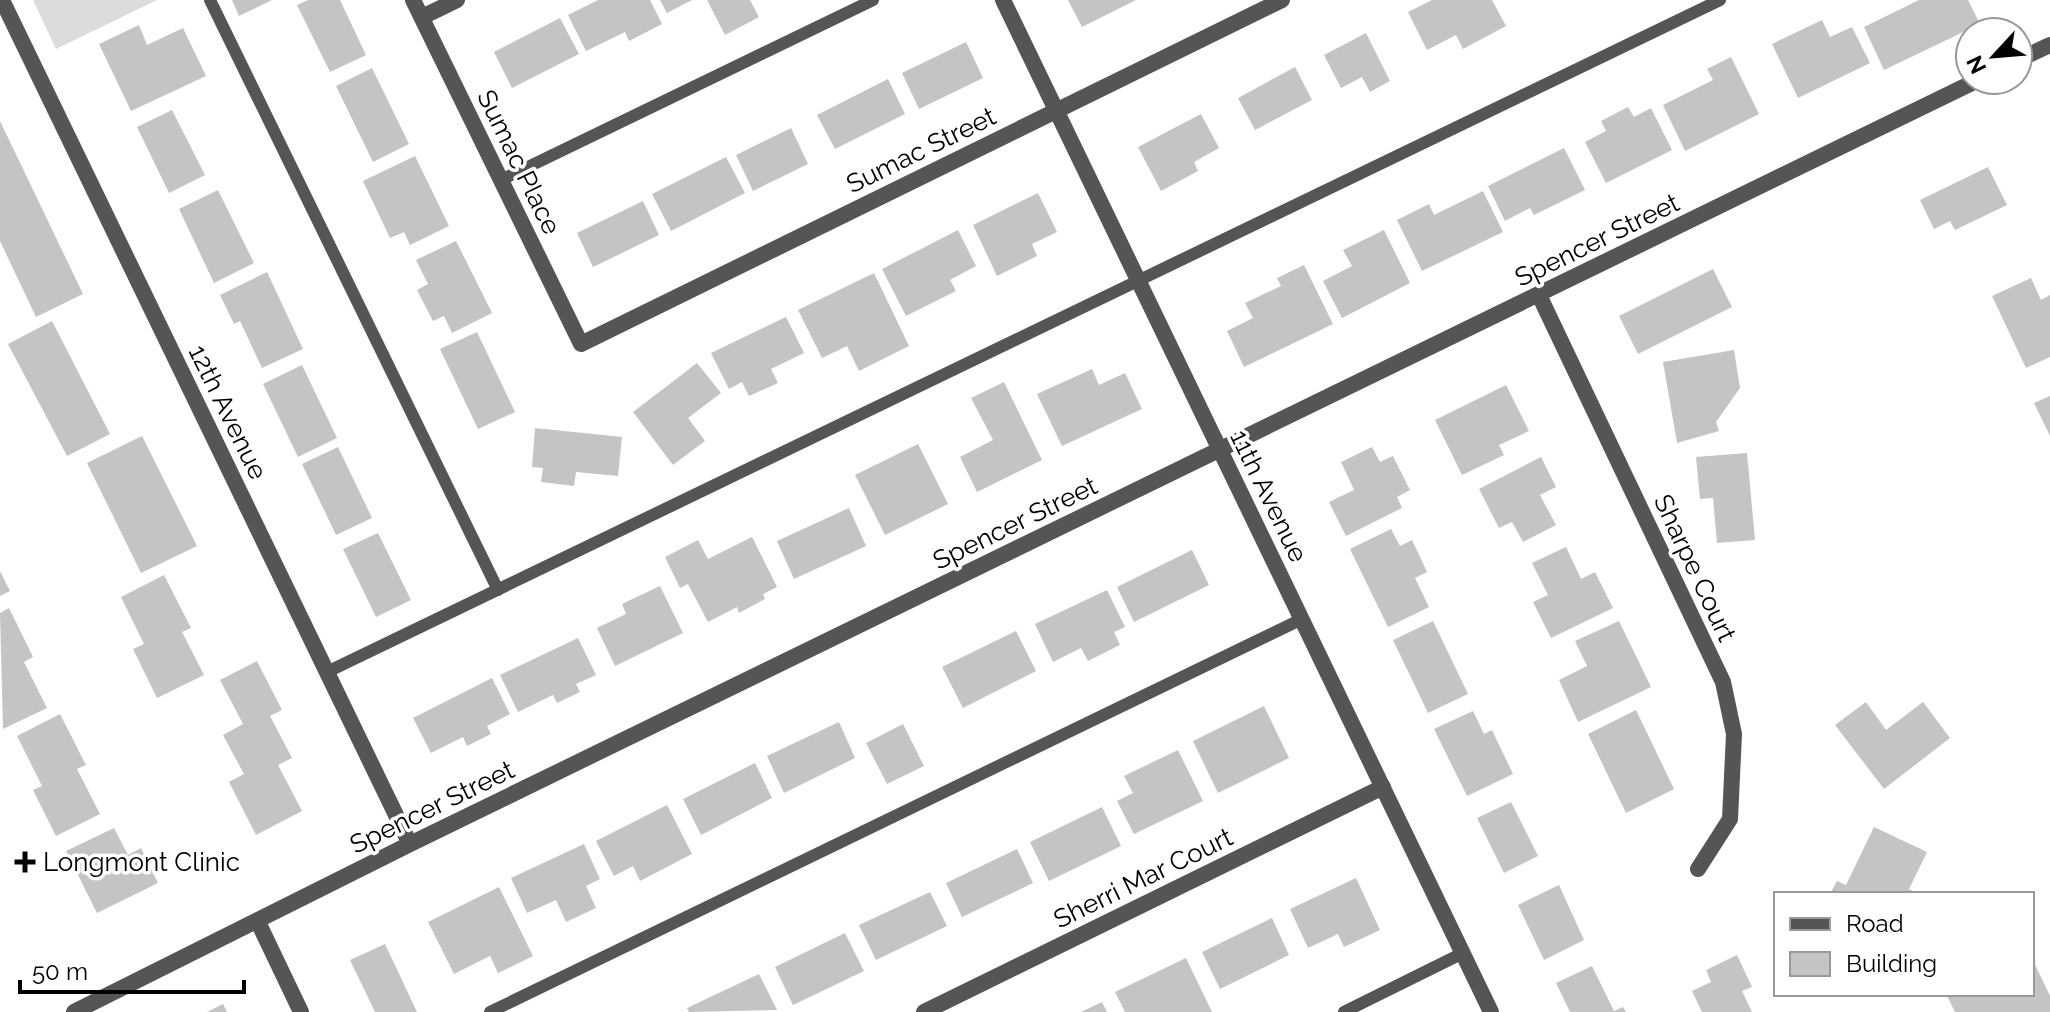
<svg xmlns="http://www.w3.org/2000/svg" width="2050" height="1012" font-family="Raleway,sans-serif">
<rect width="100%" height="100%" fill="#fff"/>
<path fill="#dcdcdc" d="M33,0H157L56,49Z"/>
<path fill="#c4c4c4" d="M232,0H272L239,16Z
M308,0H340L366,55L330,72L297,5Z
M598,0H650L662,24L629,41L625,32L586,51L568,15Z
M660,0H692L667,13Z
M707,0H750L759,17L725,35Z
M1068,0H1136L1082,27Z
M1432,0H1492L1506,26L1463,49L1456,35L1427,50L1408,12Z
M1919,0H1968L1980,24L1884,70L1864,27Z
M560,18L579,54L512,88L494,52Z
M1822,20L1830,37L1852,27L1870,63L1798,98L1772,44Z
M139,25L147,45L183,28L206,76L131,111L99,44Z
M1366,33L1390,81L1370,92L1362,77L1341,88L1324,55Z
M966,42L983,78L919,109L902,73Z
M1731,57L1759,114L1685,151L1663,105L1713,80L1707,69Z
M1295,67L1312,100L1255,130L1238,98Z
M372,68L409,144L373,162L336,86Z
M888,79L905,114L835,149L817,115Z
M1628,107L1634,117L1651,108L1672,150L1606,183L1585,142L1606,131L1601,121Z
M172,110L205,175L169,193L137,127Z
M1201,114L1219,148L1194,162L1198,171L1161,191L1138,147Z
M0,121L83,294L36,317L0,241Z
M791,128L808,164L753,191L736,155Z
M1564,148L1585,190L1534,215L1530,208L1505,221L1488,186Z
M415,156L449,226L410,245L404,232L390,238L363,181Z
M726,157L745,193L671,231L652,194Z
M1988,167L2007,205L1955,230L1950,221L1934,229L1920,200Z
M218,190L254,263L214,283L179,209Z
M1483,191L1503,232L1422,271L1397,220L1429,204L1434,215Z
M1038,193L1057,232L1032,244L1037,256L997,276L973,225Z
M643,201L659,235L593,267L577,233Z
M958,230L976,266L950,280L956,291L906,316L882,269Z
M1384,230L1410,283L1342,318L1323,281L1352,266L1343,250Z
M456,241L492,313L452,333L444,316L433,321L417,290L428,284L416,260Z
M1304,265L1333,324L1244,367L1227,331L1253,318L1245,303L1281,286L1277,278Z
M1713,269L1732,307L1638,354L1619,316Z
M267,272L303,349L262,368L240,321L234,324L220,295Z
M874,273L909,346L859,371L847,346L822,358L798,310Z
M2031,278L2041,300L2050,295V357L2026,368L1992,296Z
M786,317L804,353L771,369L778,383L749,396L742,382L729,389L711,353Z
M52,321L110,434L67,456L8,344Z
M477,332L515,412L478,429L440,349Z
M1734,350L1740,388L1716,422L1719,431L1677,443L1663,362Z
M697,363L721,393L688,418L705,441L673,465L633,412Z
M302,365L337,438L298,457L263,384Z
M1092,369L1099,385L1125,373L1142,409L1062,446L1037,394Z
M1004,382L1042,460L977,492L960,457L993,440L971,398Z
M1506,385L1529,431L1499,445L1504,455L1462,475L1435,420Z
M2050,396V436L2034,403Z
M535,428L622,437L618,476L576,472L574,486L541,482L543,468L532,467Z
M142,436L197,546L141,573L87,463Z
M918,444L948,504L885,535L855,475Z
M338,447L372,518L336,535L302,464Z
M1372,447L1380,462L1393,456L1410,490L1397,497L1402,508L1346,536L1329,502L1354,490L1341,462Z
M1747,453L1755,540L1717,543L1713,498L1700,499L1696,457Z
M1541,457L1556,487L1540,495L1556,525L1523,542L1512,522L1499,528L1479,489Z
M849,508L866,546L794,579L777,541Z
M1391,529L1400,546L1412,540L1427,572L1415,578L1429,607L1388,627L1350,549Z
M378,533L411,600L376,617L343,549Z
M752,537L777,587L763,594L765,599L739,613L737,607L708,622L688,584L680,588L665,557L698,540L708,559Z
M1566,547L1581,579L1595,572L1613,608L1551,638L1533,602L1548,595L1532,563Z
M1192,550L1209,585L1134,622L1117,587Z
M0,571L10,591L0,596Z
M164,575L191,628L182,632L204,675L157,698L133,649L144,644L121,597Z
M660,586L683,633L615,666L597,628L626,614L622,604Z
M1107,590L1125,627L1114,632L1120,645L1088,661L1081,648L1053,662L1035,624Z
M9,608L33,657L24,662L47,708L3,729L0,613Z
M1433,621L1468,694L1428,713L1393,640Z
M1619,621L1651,687L1578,722L1559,680L1587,666L1575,641Z
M1016,631L1036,671L963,708L942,667Z
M578,638L596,675L576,684L580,692L557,703L553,695L518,712L500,675Z
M257,661L282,710L270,716L292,758L278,765L302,811L256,835L229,782L244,774L223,735L243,724L220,680Z
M492,678L510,714L487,726L491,734L467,746L463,737L431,753L413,718Z
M1866,702L1886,730L1923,702L1950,738L1884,789L1835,725Z
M1264,706L1289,758L1218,793L1193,741Z
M1636,710L1674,789L1626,813L1588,734Z
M1473,711L1484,734L1492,730L1513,774L1467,796L1434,729Z
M60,714L86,765L77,769L100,814L56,836L33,790L42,786L17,736Z
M839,722L855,758L784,793L767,756Z
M903,724L924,766L887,784L866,743Z
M1178,750L1203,801L1134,834L1117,801L1133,793L1124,776Z
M755,763L772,798L701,835L683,799Z
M1511,802L1538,856L1504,873L1477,818Z
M667,805L692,854L640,881L633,866L614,876L596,841Z
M1102,807L1121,846L1049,881L1030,842Z
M1874,827L1927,852L1909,889L1918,894H1830L1837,881L1846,885Z
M114,828L128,855L141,848L158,883L97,913L66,851Z
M584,844L600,879L586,886L596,908L566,922L556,900L527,913L511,878Z
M1017,849L1033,883L962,917L946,883Z
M1356,878L1380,930L1344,947L1338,934L1308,948L1290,909Z
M1559,885L1584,940L1544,960L1518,905Z
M499,887L533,956L498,973L490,956L454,974L428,922Z
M930,892L947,926L876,960L859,925Z
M1272,918L1289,955L1220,989L1202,952Z
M845,933L864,971L793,1005L775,967Z
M385,944L417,1012H375L350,960Z
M1737,955L1752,987L1742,991L1752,1012H1702L1692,991L1711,982L1706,970Z
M1186,958L1212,1012H1125L1115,992Z
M2032,958L2050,996V1012H1955L1946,994H2032Z
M1592,966L1614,1011L1623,1007L1626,1012H1570L1556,983Z
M759,974L777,1010L689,1012L687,1008Z
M1102,1002L1107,1012H1081Z
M223,1004L227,1012H207Z"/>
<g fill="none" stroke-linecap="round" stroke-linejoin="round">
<path stroke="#555" stroke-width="12" d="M210,0L498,590
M501,180L873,0
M327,672L1720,0
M490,1012L1302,619
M1344,1012L1463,953"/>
<path stroke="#555" stroke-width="16" d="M2,0L410,844
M413,0L581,344L1282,0
M422,17L457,0
M2018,60L2050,45
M1539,295L1723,682L1734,734L1730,819L1698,869
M258,922L301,1012
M74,1012L410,844L1978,80
M924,1012L1383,787"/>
<path stroke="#555" stroke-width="16" d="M1003,0L1491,1012"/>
</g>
<path fill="#000" stroke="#fff" stroke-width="3" d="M21 850h8v8h8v8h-8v8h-8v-8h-8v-8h8z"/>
<g text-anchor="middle" stroke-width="7" stroke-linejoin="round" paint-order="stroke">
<g font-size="26" fill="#000" stroke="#fff">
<text transform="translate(921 150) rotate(-26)" y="9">Sumac Street</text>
<text transform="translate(519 162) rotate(64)" y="9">Sumac Place</text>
<text transform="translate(1597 240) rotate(-26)" y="9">Spencer Street</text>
<text transform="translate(228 412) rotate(64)" y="9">12th Avenue</text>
<text transform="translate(1269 496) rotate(64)" y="9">11th Avenue</text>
<text transform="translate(1015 523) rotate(-26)" y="9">Spencer Street</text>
<text transform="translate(1695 568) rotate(65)" y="9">Sharpe Court</text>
<text transform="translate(432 807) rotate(-26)" y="9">Spencer Street</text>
<text transform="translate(1143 878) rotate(-26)" y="9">Sherri Mar Court</text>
</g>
<g font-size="26" fill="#000" stroke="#fff" text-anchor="start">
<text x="43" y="871">Longmont Clinic</text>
</g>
</g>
<rect x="1774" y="892" width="260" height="104" fill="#ffffff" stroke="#999999" stroke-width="2"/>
<rect x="1790" y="918" width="40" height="12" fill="#555555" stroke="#999999" stroke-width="2"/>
<text x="1846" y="932" font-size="24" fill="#000000">Road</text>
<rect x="1790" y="952" width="40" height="24" fill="#c4c4c4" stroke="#999999" stroke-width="2"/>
<text x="1846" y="972" font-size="24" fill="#000000">Building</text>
<g transform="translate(1994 56) rotate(244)"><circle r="38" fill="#ffffff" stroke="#999999" stroke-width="2"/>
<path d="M0-6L14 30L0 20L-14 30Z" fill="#000000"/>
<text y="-12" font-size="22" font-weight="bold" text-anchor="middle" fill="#000000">N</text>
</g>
<path d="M20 980v12h224v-12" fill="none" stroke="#000000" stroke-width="4"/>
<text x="32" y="980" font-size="24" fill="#000000" stroke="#ffffff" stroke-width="6" paint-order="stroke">50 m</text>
</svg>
